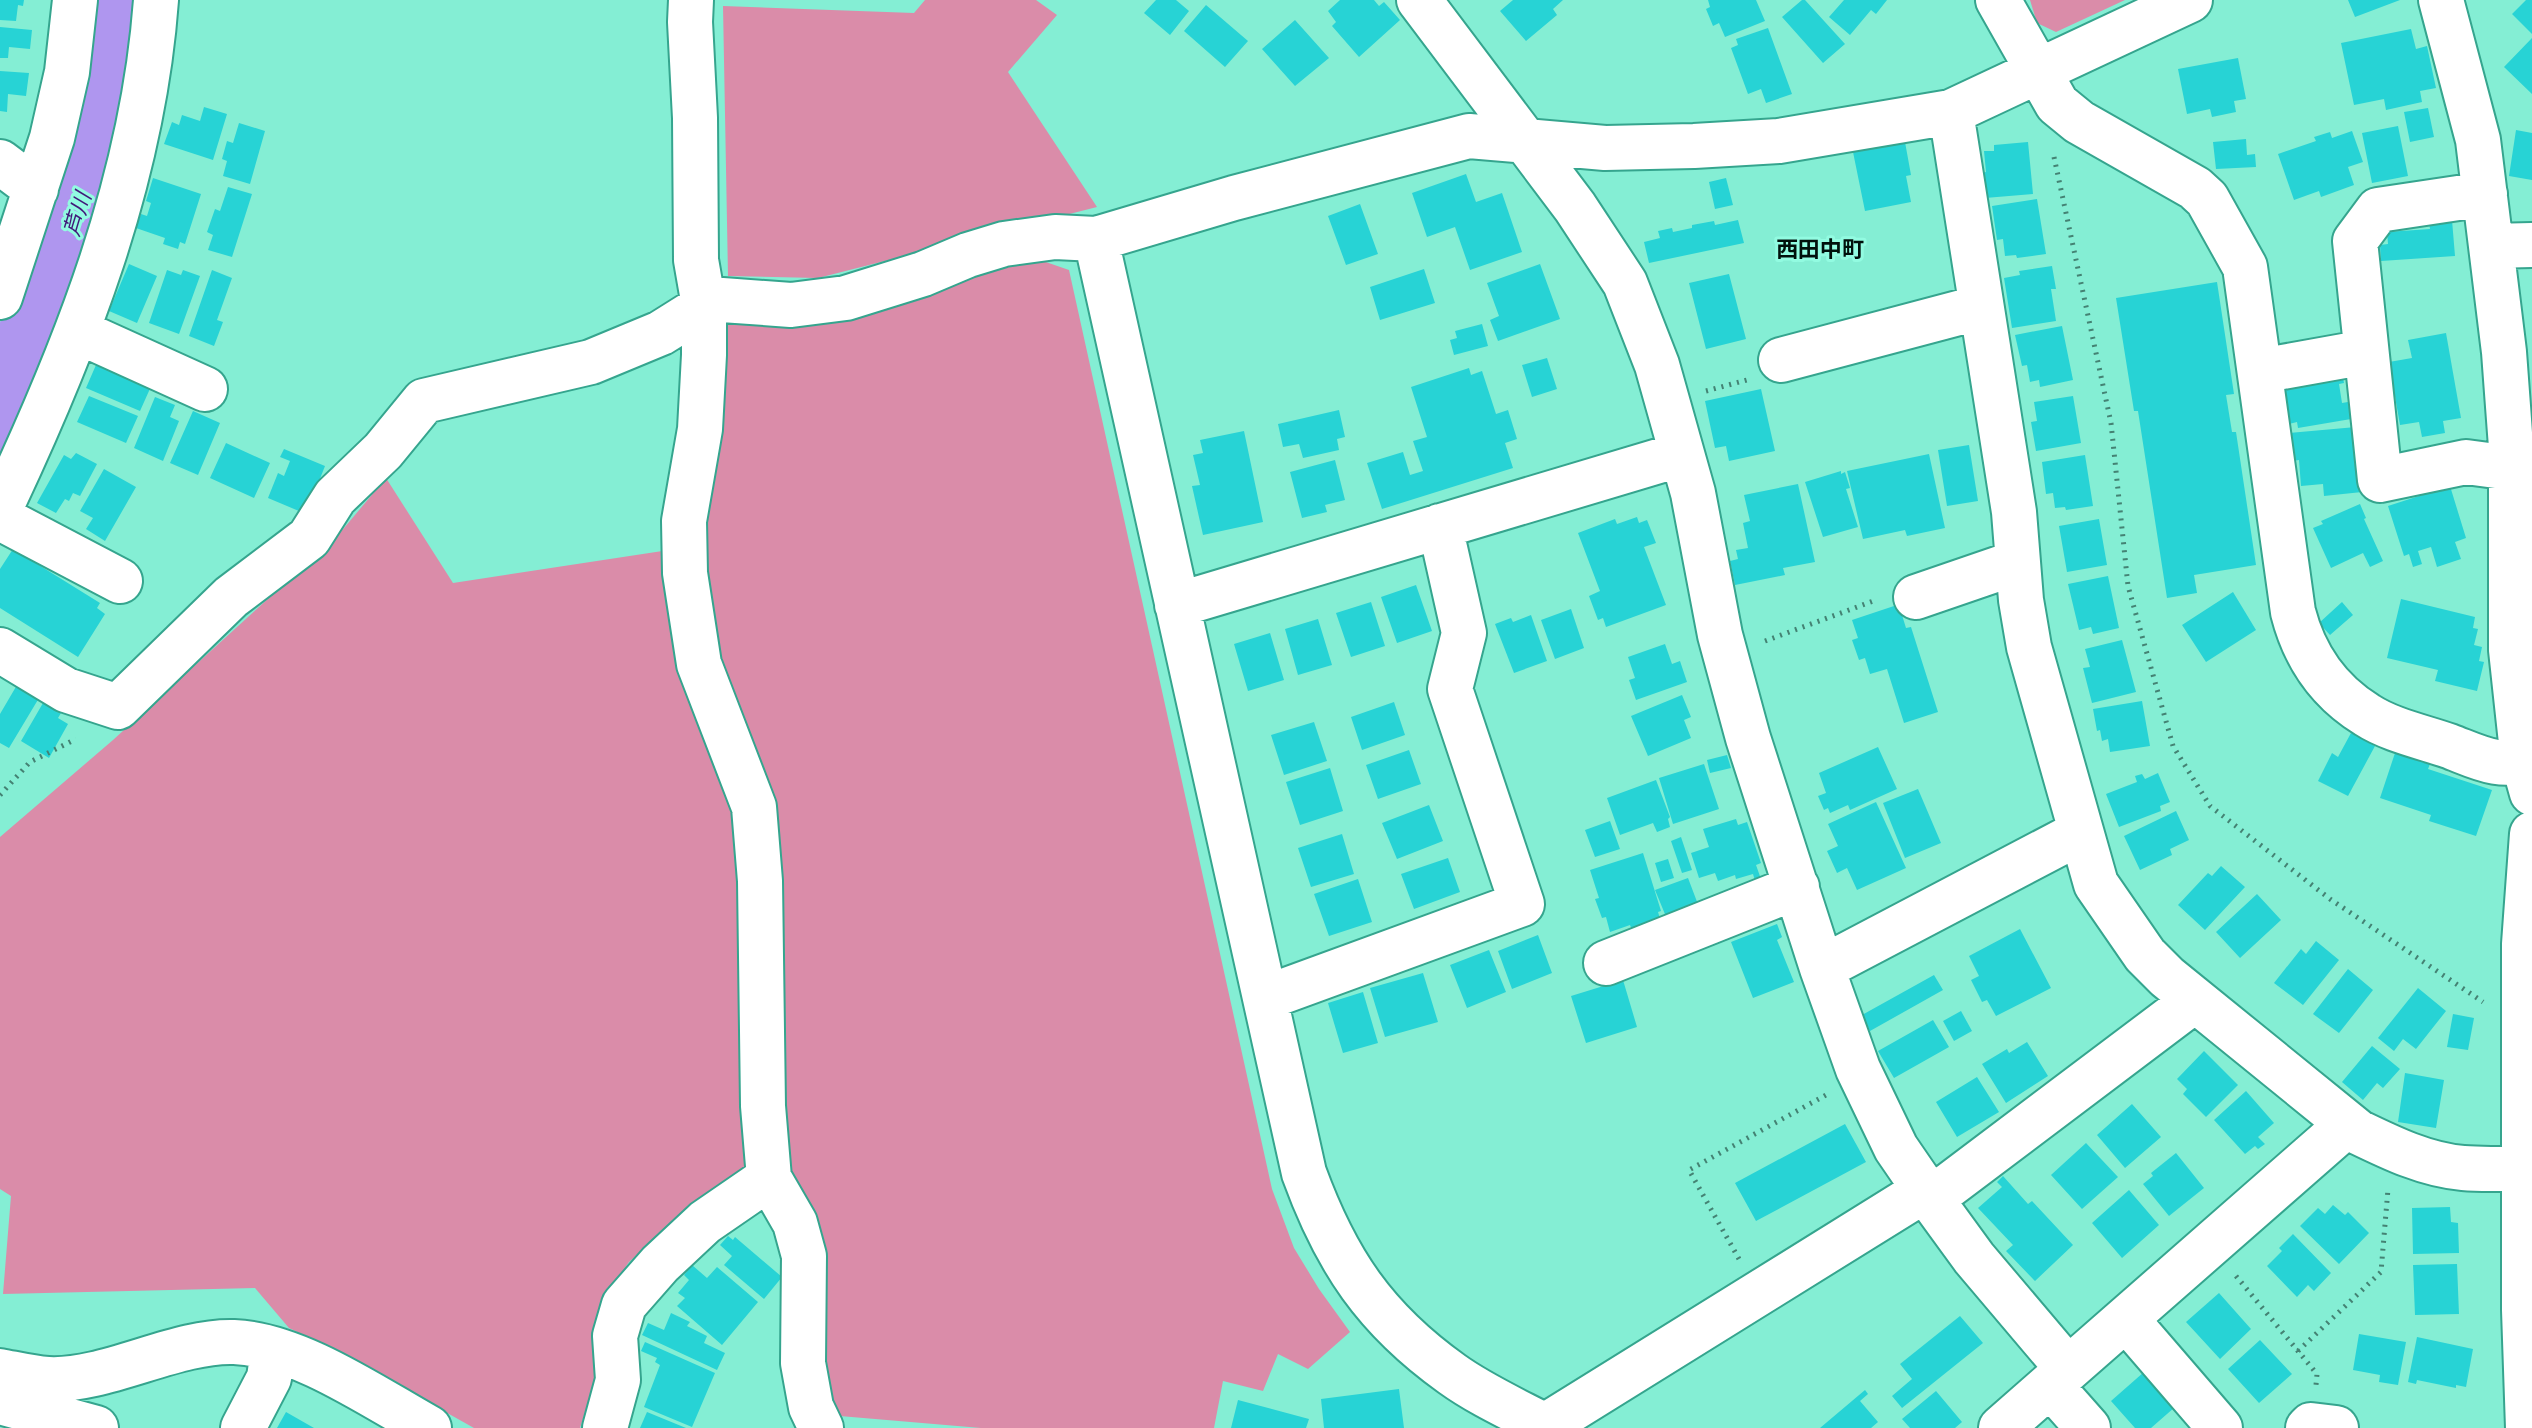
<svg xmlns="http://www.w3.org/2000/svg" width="2532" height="1428" font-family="'DM Sans','Noto Sans JP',sans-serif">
<rect width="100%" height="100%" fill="#84eed4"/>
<path fill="#da8ca9" d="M925,0H1036L1057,15L1008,72L1097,207L818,278L728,276L723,6L914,13Z
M2030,0H2125L2056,32L2037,23Z
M1037,259L1069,270L1272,1189L1294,1248L1319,1289L1350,1332L1308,1369L1278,1354L1263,1391L1223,1381L1214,1428H981L828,1415L821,1250L789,1171L720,682L701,594L704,481L723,309L807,318Z
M386,478L453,583L669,550L736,798L756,1166L666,1229L629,1262L608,1293L600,1363L580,1428H474L335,1350L289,1328L255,1288L3,1294L11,1196L0,1189V837L113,740L339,534Z"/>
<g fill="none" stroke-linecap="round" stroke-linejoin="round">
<path stroke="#af96ef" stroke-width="72" d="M0,418L57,278L110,104L116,0"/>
</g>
<path fill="#27d3d5" d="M0,0H24L23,6L18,5L16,21L0,20Z
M1156,0H1176L1189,11L1170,35L1144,13Z
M1340,0H1374L1379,6L1384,2L1400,20L1359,57L1332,26L1336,22L1328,11Z
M1513,0H1563L1553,9L1557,15L1526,41L1500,11Z
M1708,0H1756L1765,21L1725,37L1719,23L1713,26L1706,9L1710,7Z
M1802,0H1805L1845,44L1823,63L1782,17Z
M1844,0H1887L1876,14L1871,10L1850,35L1829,17Z
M2348,0H2400L2355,17Z
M2526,0H2532V34L2512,14Z
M1206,5L1248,41L1225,67L1184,31Z
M1295,20L1329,58L1295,86L1262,49Z
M0,27L32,30L30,49L9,47L8,58H0Z
M1768,28L1792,94L1766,103L1761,89L1748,94L1731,48L1738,45L1736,39Z
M2411,29L2416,49L2427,46L2436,88L2420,91L2422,102L2386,110L2384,99L2354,105L2341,43Z
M2532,38V94L2504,67Z
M2238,58L2246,99L2234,101L2236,112L2212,117L2210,109L2187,114L2178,69Z
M0,71L29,73L26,96L8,94L7,112L0,111Z
M204,107L227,114L213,160L164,144L172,122L179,125L182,115L200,121Z
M2428,108L2434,137L2410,142L2404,112Z
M239,123L265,131L250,184L223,176L227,161L222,159L227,141L233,143Z
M2398,126L2408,176L2372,183L2362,133Z
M2516,130L2532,133V180L2509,176Z
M2352,131L2363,162L2348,167L2354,185L2321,197L2319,191L2294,200L2278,154L2316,141L2314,137L2330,132L2332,138Z
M2246,139L2247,155L2255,154L2256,167L2216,169L2213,142Z
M1905,142L1911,175L1906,176L1911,202L1865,211L1853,152Z
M2028,142L2033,194L1985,198L1982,173L1986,172L1984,151H1994V145Z
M1466,174L1476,202L1502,193L1522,252L1470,270L1455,227L1427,237L1412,193Z
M153,178L201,194L185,244L180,242L178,249L163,244L165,238L136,228L141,214L147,216L151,203L146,201Z
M1726,178L1733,205L1715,209L1709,182Z
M228,187L252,194L232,257L208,250L213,235L207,232L215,209L220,211Z
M2037,199L2046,254L2017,258L2016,255L2005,256L2003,239L1997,240L1992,206Z
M1360,204L1378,254L1346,265L1328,216Z
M1738,220L1744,243L1649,263L1644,242L1660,238L1658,231L1672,228L1673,232L1692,228V225L1714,221L1715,225Z
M2452,220L2455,256L2381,261L2380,245L2388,244L2387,232L2430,229L2429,222Z
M129,264L157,276L137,323L109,311Z
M1540,264L1560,319L1498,341L1490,320L1499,316L1487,283Z
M2052,266L2056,289H2051L2056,321L2012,328L2004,278L2020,275L2019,271Z
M1424,269L1435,303L1380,320L1370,287Z
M167,270L181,275L183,270L200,276L179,334L149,323Z
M212,270L232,278L217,320L223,322L214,346L189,336Z
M1729,274L1746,339L1706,349L1689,283Z
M2217,282L2234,394L2226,395L2232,432H2236L2256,565L2194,575L2197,593L2167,598L2138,411H2134L2116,298Z
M1482,324L1488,346L1454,355L1450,340L1457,338L1455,331Z
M2062,326L2073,380L2040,387L2039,380L2030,382L2027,365L2022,366L2015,335Z
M2446,333L2461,418L2443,421L2445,433L2422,437L2419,422L2400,425L2389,362L2412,358L2408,340Z
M99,358L153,382L140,411L86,388Z
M1547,358L1557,389L1532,397L1522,365Z
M1469,368L1471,375L1482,371L1496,414L1508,410L1517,439L1505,443L1513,468L1382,509L1367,463L1403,452L1410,475L1423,471L1413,441L1427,437L1411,387Z
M2341,368L2344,383L2339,384L2342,403L2348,402L2351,419L2298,428L2297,422L2289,424L2283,381Z
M1761,389L1775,451L1729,461L1726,446L1715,448L1705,401Z
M89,396L138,416L126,443L77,422Z
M2073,396L2081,443L2036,451L2031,422L2037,421L2034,402Z
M155,397L175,405L170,417L179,421L163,461L134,448Z
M1339,410L1345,437L1337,439L1339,450L1303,458L1299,444L1283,447L1278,424Z
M193,411L220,423L198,475L170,463Z
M2356,427L2362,492L2324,496L2323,484L2301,486L2299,460L2292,461L2289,433Z
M1244,431L1263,522L1203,535L1192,486L1200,485L1193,455L1203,453L1200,440Z
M226,443L270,463L254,498L210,478Z
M1969,445L1978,501L1947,506L1938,450Z
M284,449L325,466L306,514L268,498L278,473L284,476L290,461L280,457Z
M76,453L97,464L80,496L73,493L69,501L65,499L56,513L37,503L64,455L71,459Z
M1929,454L1945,528L1907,536L1905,530L1863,539L1847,471Z
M2085,455L2093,506L2066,510L2065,507L2055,508L2053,493L2046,494L2042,462Z
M1335,460L1345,500L1325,505L1327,512L1302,518L1290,472Z
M104,469L136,487L105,541L86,529L93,518L80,511Z
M1841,471V474L1845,472L1850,488L1846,489L1858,527L1823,537L1805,482Z
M1798,484L1815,562L1783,568L1785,575L1735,585L1730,561L1738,559L1736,550L1748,548L1743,523L1750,521L1744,495Z
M2450,486L2466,538L2455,542L2461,559L2437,567L2431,547L2418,551L2422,564L2413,567L2409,554L2404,556L2388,506Z
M2360,504L2366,518L2364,519L2383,561L2370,567L2363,553L2331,568L2313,528L2323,524L2321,521Z
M1637,517L1639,523L1647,520L1656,543L1644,547L1666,605L1606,627L1603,618L1598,620L1589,596L1600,591L1578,533L1615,519L1617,524Z
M2099,519L2107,565L2067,572L2059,526Z
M13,549L100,603L97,608L105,614L78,657L0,608V569Z
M2108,576L2119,628L2093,634L2091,627L2079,630L2068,584Z
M1416,585L1432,631L1397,643L1381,597Z
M2233,592L2256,630L2206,662L2182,625Z
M2401,599L2475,617L2473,628L2478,629L2474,645L2482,647L2479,661L2484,662L2477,691L2435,681L2438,670L2387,658Z
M1371,602L1385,646L1351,657L1336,613Z
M2342,602L2353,615L2330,635L2319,623Z
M1903,603L1906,613L1902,615L1906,628L1911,627L1938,712L1904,723L1887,669L1870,674L1865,658L1859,660L1852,640L1858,638L1852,620Z
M1571,609L1584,648L1555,659L1541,620Z
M1531,615L1547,661L1514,673L1495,624L1511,618L1513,622Z
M1318,619L1332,665L1298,675L1285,629Z
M1270,633L1284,680L1248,691L1234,644Z
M2122,640L2136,692L2092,703L2083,668L2090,667L2085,649Z
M1665,644L1672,664L1680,661L1687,682L1636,700L1629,680L1635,678L1628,657Z
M17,685L39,698L9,748L0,743V714Z
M1682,695L1691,717L1684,720L1691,738L1648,756L1631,716Z
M2142,701L2150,746L2110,752L2108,739L2102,741L2100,730L2097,731L2093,709Z
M1394,702L1405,735L1362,750L1351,717Z
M43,703L61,713L58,718L68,724L49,758L21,741Z
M1314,722L1327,761L1284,775L1271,735Z
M2351,733L2375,746L2348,796L2318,781L2332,753L2338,757Z
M1878,747L1897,789L1850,810L1848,805L1830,813L1828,808L1824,810L1818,796L1826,793L1819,773Z
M1409,750L1421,784L1378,799L1366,765Z
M2395,753L2430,764L2428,769L2492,790L2476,836L2429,821L2431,815L2380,798Z
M1727,755L1731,768L1710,773L1707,760Z
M1704,764L1719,809L1673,824L1659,778Z
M1330,768L1343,811L1300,825L1286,782Z
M2158,773L2170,802L2160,806L2161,811L2119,827L2106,794L2137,782L2135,776L2142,774L2145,779Z
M1656,780L1670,817L1668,819L1670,827L1657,832L1653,823L1620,835L1607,798Z
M1918,789L1941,843L1905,858L1883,803Z
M1876,802L1906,868L1857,890L1847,868L1837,873L1827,851L1838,846L1828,824Z
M1429,805L1443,841L1397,859L1382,823Z
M2176,811L2189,840L2170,849L2172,855L2140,870L2124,836Z
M1736,819L1738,825L1747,822L1761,863L1756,865L1762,882L1756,884L1753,874L1736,879L1735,875L1718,881L1715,873L1699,878L1691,853L1709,847L1703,829Z
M1610,821L1620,849L1595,857L1585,830Z
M1342,834L1354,874L1311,887L1298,848Z
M1681,837L1692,870L1682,873L1671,841Z
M1643,853L1661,911L1658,912L1661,922L1632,930L1630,925L1610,932L1606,917L1602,918L1595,899L1599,898L1590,870Z
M1448,858L1460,892L1414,909L1401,874Z
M1668,859L1674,878L1661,882L1655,863Z
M2221,866L2245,887L2205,930L2178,905L2208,873L2212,876Z
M1688,878L1699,907L1667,919L1655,890Z
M1358,879L1372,922L1329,936L1314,894Z
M2257,894L2281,920L2240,958L2216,932Z
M1777,924L1782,937L1777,940L1794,982L1753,998L1731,942Z
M2020,929L2051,988L1996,1016L1987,1000L1982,1002L1971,980L1979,976L1969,956Z
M1538,935L1552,973L1512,989L1498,951Z
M2316,941L2339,960L2303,1005L2274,983L2301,949L2306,954Z
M1489,950L1506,992L1467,1008L1450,965Z
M2348,969L2373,990L2339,1033L2313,1014Z
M1423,973L1438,1022L1385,1037L1370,988Z
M1934,975L1943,990L1870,1031L1862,1015Z
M1623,980L1637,1027L1586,1043L1571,996Z
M2418,988L2446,1011L2416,1049L2403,1039L2394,1051L2378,1038Z
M1363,992L1378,1043L1343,1053L1328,1003Z
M1961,1011L1972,1031L1954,1041L1943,1021Z
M2453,1014L2474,1018L2468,1050L2447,1047Z
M1933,1020L1949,1047L1894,1078L1878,1051Z
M2027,1042L2048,1076L2006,1103L1982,1064L2007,1049L2009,1053Z
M2372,1046L2400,1069L2383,1088L2377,1083L2363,1100L2342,1082Z
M2204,1051L2238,1085L2206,1117L2183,1094L2187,1089L2177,1079Z
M2405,1073L2444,1080L2436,1128L2398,1122Z
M1977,1077L1999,1112L1957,1137L1936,1102Z
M2246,1091L2274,1123L2258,1137L2265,1144L2258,1149L2255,1146L2245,1154L2214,1120Z
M2132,1104L2161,1137L2125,1168L2097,1135Z
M1845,1124L1866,1162L1756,1221L1735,1183Z
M2086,1143L2118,1177L2082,1209L2051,1175Z
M2176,1153L2204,1188L2169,1216L2143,1184L2153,1176L2151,1173Z
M2003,1176L2028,1204L2032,1201L2073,1245L2035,1281L2006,1251L2013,1245L1978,1208L2002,1187L1997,1182Z
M2129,1190L2159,1225L2122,1258L2092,1223Z
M2333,1205L2345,1215L2348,1212L2369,1233L2339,1264L2300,1226L2318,1208L2325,1214Z
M2450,1207L2451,1222L2458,1223L2459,1253L2413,1254L2412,1208Z
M2293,1234L2331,1273L2314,1291L2308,1285L2297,1297L2267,1266L2282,1251L2279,1248Z
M728,1236L733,1240L735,1237L782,1277L764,1299L724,1265L732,1256L720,1245Z
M2457,1264L2459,1314L2415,1315L2413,1265Z
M692,1265L707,1278L717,1267L758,1302L722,1345L677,1306L685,1298L678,1293L689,1280L684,1275Z
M2219,1293L2251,1329L2220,1359L2186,1322Z
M671,1313L690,1322L687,1326L707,1336L704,1343L725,1353L717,1370L642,1335L648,1323L664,1330Z
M1960,1316L1983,1343L1902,1408L1892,1396L1912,1379L1900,1364Z
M2359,1334L2406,1342L2398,1385L2379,1382L2380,1375L2353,1370Z
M2417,1337L2473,1349L2466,1387L2456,1385V1388L2417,1380L2416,1384L2408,1382Z
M2260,1340L2292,1374L2259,1403L2228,1369Z
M645,1342L715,1373L692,1427L644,1407L660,1365L655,1362L657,1358L641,1351Z
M2144,1372L2175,1407L2151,1428H2135L2111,1401Z
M1399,1389L1404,1428H1324L1321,1399Z
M1865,1390L1868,1394L1860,1401L1878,1422L1871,1428H1820Z
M1936,1391L1962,1422L1955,1428H1910L1902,1419Z
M1238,1400L1309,1419L1306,1428H1231Z
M286,1412L314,1428H277Z
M647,1412L686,1428H640Z"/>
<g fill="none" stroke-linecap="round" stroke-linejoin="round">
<defs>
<path id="minor" d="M691,0L690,22L695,118L696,260L704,306V355L700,429L684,521L685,573L699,664L754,807L760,881L763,1106L769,1178L795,1223L804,1256L803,1363L811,1407L821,1428
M1419,0L1575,207L1625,283L1657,365L1693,493L1720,635L1748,738L1822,968L1858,1069L1896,1148L1931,1199L1974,1258L2068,1369
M1998,0L2057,104L2079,122L2195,188L2207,199L2245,267L2293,612C2304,655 2328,691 2367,715C2390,730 2423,737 2449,746C2478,757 2500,770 2532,758
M2441,0L2478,140L2504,352L2511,447V650L2523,761L2532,793
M1951,112L2014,512L2021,600L2029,647L2096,884L2145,955L2167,977L2358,1132C2391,1148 2426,1165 2463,1168C2486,1170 2509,1168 2532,1169
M0,162L36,189
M2485,194L2378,210L2355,241L2380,480L2466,462L2511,468
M1096,239L1304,1173C1336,1261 1375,1319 1452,1374C1481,1395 1517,1411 1549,1428
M2491,246L2532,245
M0,297L52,138L67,72L75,0
M77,331L205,389
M1781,360L1981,307
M2260,371L2366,352
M0,509C76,348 143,179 156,0
M0,518L120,581
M1916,597L2018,562
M1177,605L1682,454
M0,650L66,690L118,707L231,597L309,538L335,497L383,451L424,401L591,362L661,333L704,306L722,300L791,305L846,298L923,274L968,255L1004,244L1055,237L1096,239L1234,198L1469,136L1605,148L1694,146L1779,141L1951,112L2190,0
M1606,963L1797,887
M1822,968L2081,832
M1265,998L1522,904L1450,689L1464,633L1440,526
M1931,1199L2195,1000
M2126,1319L2220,1428
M0,1371C16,1374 32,1378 48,1379C106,1382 176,1340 234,1342C297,1344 375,1398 429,1428
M2050,1385L2088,1428
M0,1402L96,1428
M1545,1426L1925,1190
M243,1428L269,1378L273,1349
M605,1428L618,1380L615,1336L624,1305L660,1264L705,1222L769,1178
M2001,1428L2348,1124
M2308,1428L2311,1425L2336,1428
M2528,1428L2524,1310V944L2532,834"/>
</defs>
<use href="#minor" stroke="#35a58e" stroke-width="48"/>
<path stroke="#448273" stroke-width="5" stroke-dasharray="2 6" stroke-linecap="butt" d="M2054,157L2111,423L2128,586L2173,746L2210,806L2330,899L2483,1002
M1706,391L1747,380
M1765,641L1876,600
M0,795L30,762L76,739
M1739,1259L1689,1170L1826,1095
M2236,1276L2317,1374L2316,1385
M2298,1351L2381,1272L2388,1189"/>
<use href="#minor" stroke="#fff" stroke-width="44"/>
</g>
<g text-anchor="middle" stroke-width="6" stroke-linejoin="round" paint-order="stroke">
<g font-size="22" font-style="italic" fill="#411879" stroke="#92fbe1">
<text transform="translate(77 214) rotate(-73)" y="8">芦川</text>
</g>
<g font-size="22" font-weight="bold" fill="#00100c" stroke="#92fbe1">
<text x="1820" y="257">西田中町</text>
</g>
</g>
</svg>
